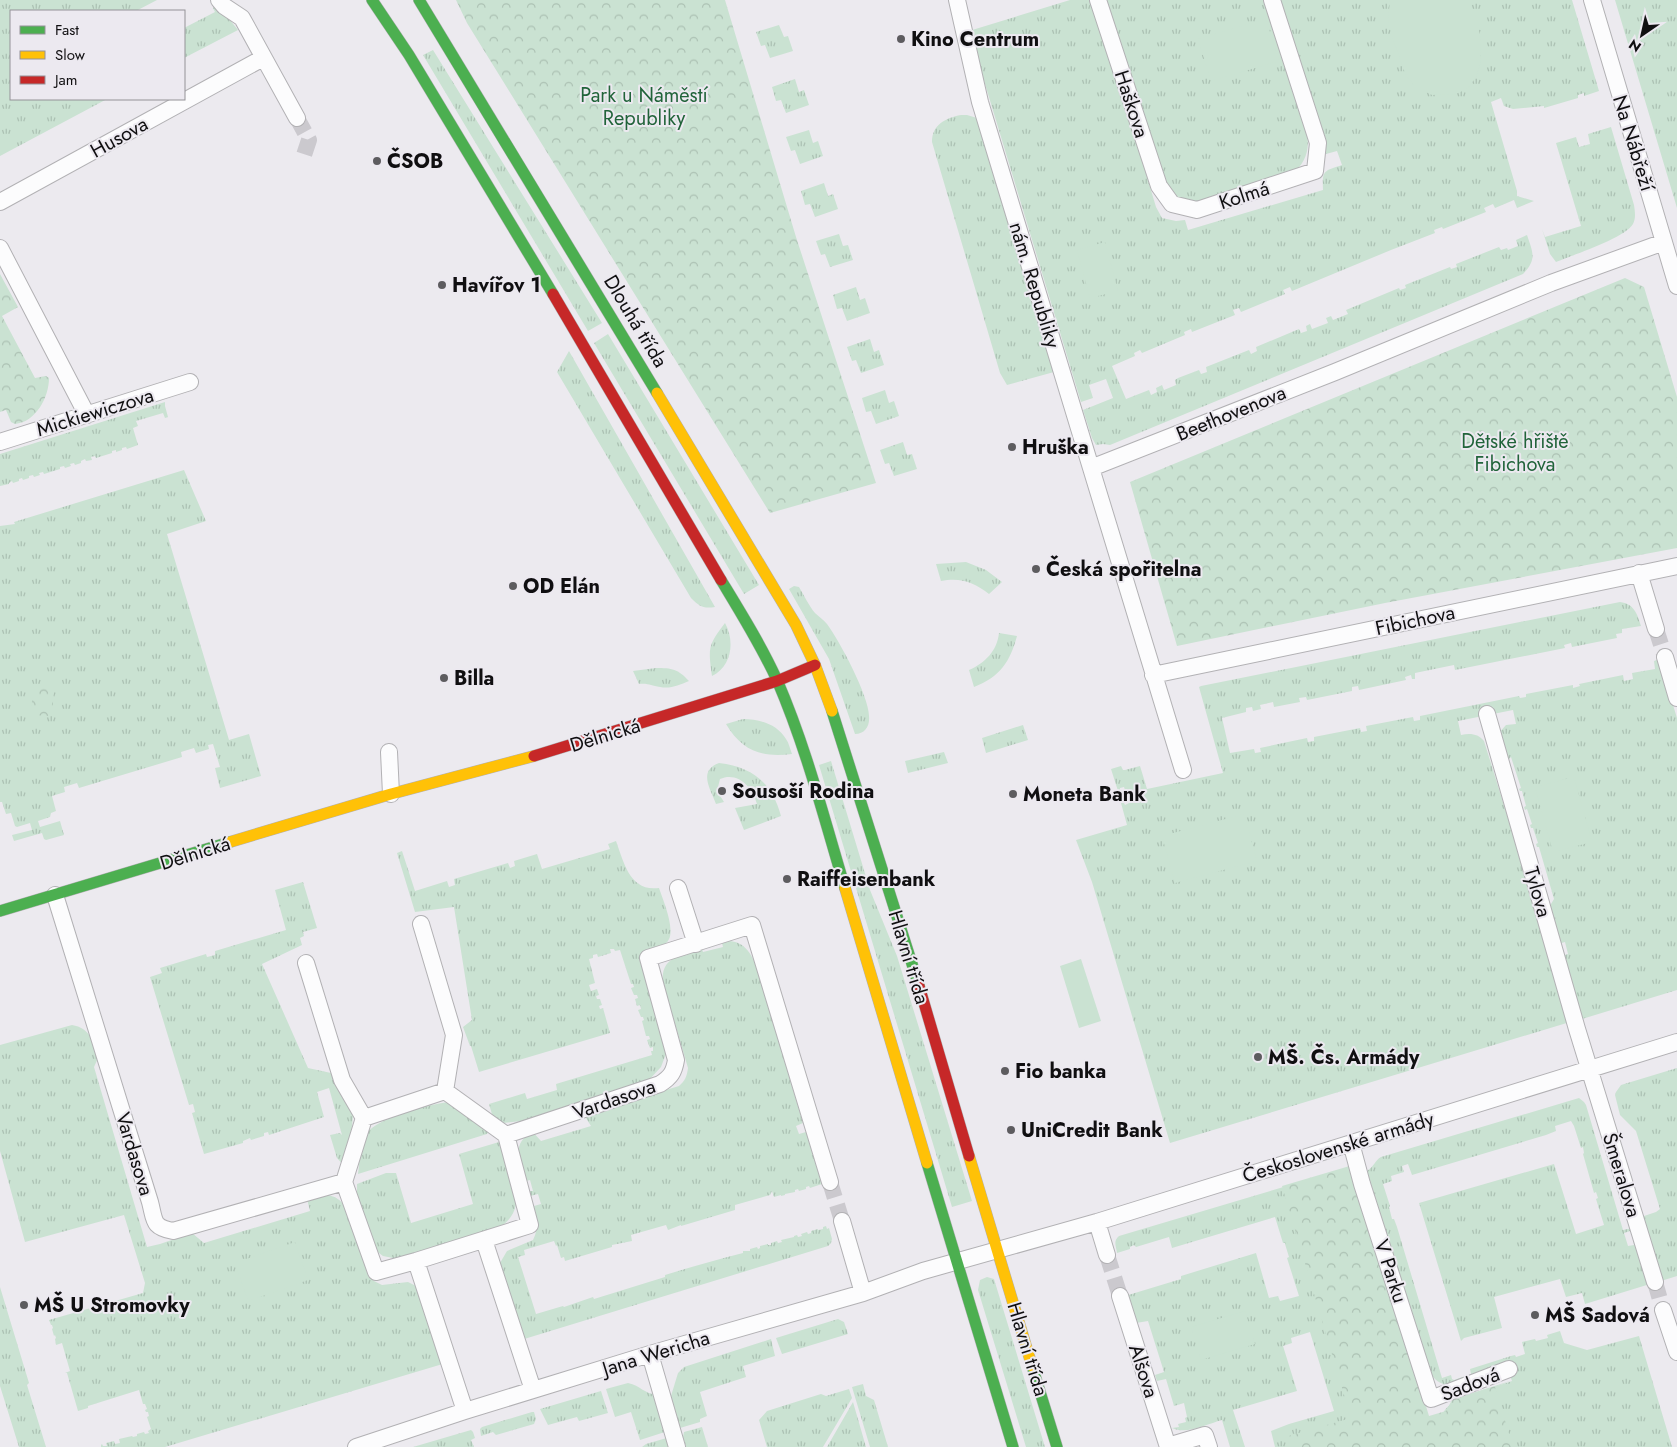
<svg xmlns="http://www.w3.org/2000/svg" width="1677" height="1447" font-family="Jost,sans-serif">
<defs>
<pattern id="grass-tufts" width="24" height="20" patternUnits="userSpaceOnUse" patternTransform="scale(1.25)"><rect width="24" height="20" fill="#cae2d2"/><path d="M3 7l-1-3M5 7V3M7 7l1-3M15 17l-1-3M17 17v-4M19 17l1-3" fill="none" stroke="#acc1b3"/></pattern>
<pattern id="park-crowns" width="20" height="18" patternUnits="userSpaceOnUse" patternTransform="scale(1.25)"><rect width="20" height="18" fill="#cae2d2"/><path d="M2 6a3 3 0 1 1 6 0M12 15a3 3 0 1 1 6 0" fill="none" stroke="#acc1b3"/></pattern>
</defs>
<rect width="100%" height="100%" fill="#eceaef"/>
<path fill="url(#grass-tufts)" d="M0,0H157L136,11H11V99H107L0,156Z
M1070,0H1094L1156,207L1162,218L1176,221L1185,220L1188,230L1323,190C1322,170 1324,171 1342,165L1337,151L1326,154L1324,150L1279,0H1572L1599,91L1584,96V93L1578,95V98L1544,108V106L1513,109L1504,106L1501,98L1491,102L1517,191V196L1534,201L1517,208L1514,200L1495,208L1493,204L1484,208L1486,212L1443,229L1442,227L1434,230L1435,233L1391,250L1292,291L1290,287L1283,290L1285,294L1241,312L1239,308L1233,310L1235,315L1192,332L1191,329L1184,332L1185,335L1142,353L1140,350L1134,353L1135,356L1112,366L1126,399L1149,390L1151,395L1157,392L1156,388L1162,385L1164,390L1176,385L1175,380L1178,378L1199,370L1201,374L1207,372L1206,367L1249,350L1251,354L1257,351L1256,347L1299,329L1301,333L1307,331L1306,326L1310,324L1312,329L1328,323L1326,318L1331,316L1333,320L1348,314L1346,310L1399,288L1400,290L1406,288L1405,285L1450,267L1451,269L1457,267L1456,264L1499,247L1501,250L1507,248L1508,250L1518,246L1516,240L1527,235C1533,253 1537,259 1523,274L1110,445L1103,444L1096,445L1092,438L1083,410L1113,398L1106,379L1089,385L1093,398L1081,402L969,31Z
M1107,0H1266L1307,134C1310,150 1305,165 1291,174L1194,202C1174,197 1171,195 1161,176Z
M1615,0H1677V208Z
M217,4L238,30L184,58V28L215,12L213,8Z
M779,25L784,37L788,36L793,51L770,58L765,45L761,46L756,32Z
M433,50L602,323L588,331L423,55Z
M795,79L799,92L804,90L809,105L786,113L781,100L776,101L772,87Z
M961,115H967L977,118L1054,372L1007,385L1000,373L932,142C932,125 945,118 961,115Z
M1611,127L1634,205C1635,212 1636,218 1633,224C1625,238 1573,255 1556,262L1550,254L1542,229L1545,237L1581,226L1556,143L1576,137L1579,147L1590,144L1588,134Z
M809,130L813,143L818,141L823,156L800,164L795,150L791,151L786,137Z
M824,183L828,196L833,194L838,209L815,217L810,204L805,205L801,191Z
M839,234L843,246L848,245L853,260L830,267L825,254L821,255L816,241Z
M856,287L860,300L865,298L870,313L847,321L842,308L837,309L833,295Z
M608,334L759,585L744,594L594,343Z
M870,339L874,352L879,350L884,365L861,373L856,360L852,361L847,347Z
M569,351L715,607C703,609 699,606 691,598L557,372Z
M885,390L889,403L894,401L899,416L876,424L871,411L866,412L862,398Z
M165,402V406L168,417L165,418L163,413L136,421L138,426L133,428L138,445L127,449L126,447L122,448V450L116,452V450L112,451V453L96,458L95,456L91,457L92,460L86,461L85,459L81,461V463L75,465L74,463L70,464L71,466L65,468L64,466L60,467V469L44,474L43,472L39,473L40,475L34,477L33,475L29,476V478L23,480L22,478L19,479V481L13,483L12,481L9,483V484L0,486V454Z
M903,442L907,455L912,454L917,469L894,476L889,463L885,464L880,450Z
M184,470L206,521L167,534L229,740L249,734L261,776L220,788L215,768L220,767L213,744L208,745L209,749L196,753L194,748L181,752L182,757L79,788L77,783L64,787L65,792L52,796L56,811L51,813L50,817L38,821L40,827L60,821L64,835L46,840L44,839L42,833L14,841L12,835L32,830L30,823L17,827L15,826L11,813L6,814L2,802H0V526L15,524L14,522Z
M966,562L986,570L1002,582L989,594C974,582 960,577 941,581L936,564Z
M794,586L799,587C804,595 809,606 815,613C819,617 824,620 827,624C839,640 869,696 869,716C870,726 865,734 855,734L829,659L789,589Z
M1620,602C1634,604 1637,613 1641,626L1622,629V633L1616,634L1617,638L1572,647L1571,643L1564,645L1565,648L1455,670L1454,665L1415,673V679H1412L1411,675L1405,677L1406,680L1359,690L1358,686L1352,687V691L1307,700L1306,697L1299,698L1300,702L1274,707L1273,702L1260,705L1261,709L1253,711L1252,707L1246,708V712L1222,718L1230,753L1254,749L1255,753L1261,752L1260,748L1307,738L1308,742L1314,741V737L1360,728L1361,732L1367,731L1366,726L1413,717L1414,721L1420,720V716L1519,696L1520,698L1526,697V694L1573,685V688L1580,686L1579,684L1623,675L1624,681L1633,679L1632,673L1655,669L1654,661L1659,659L1677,718V990L1582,1019L1562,956L1568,954L1565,942L1558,944L1548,909L1554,899L1539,847H1537L1536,844L1538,843L1533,828H1531L1530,825L1532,824L1527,809L1525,810L1524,807L1526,806L1522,791H1520L1519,789L1521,788L1511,757L1504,764L1498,734L1506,725L1516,724L1513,710L1458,721L1461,735C1471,733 1478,734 1484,741L1548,947L1570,1022L1170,1143L1092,882L1076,840L1127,825L1121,803H1124L1125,805L1129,803L1124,787L1120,788V791H1118L1111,769L1121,766L1123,770H1125L1140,766L1147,789L1223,773L1199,687L1201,686Z
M725,623C735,641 732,666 712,676C708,648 708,645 725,623Z
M999,633L1017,636C1010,662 1000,677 974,687L969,670C985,663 997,651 999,633Z
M656,668C672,668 678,669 689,681C679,685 671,689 660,687C651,686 649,683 639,684L633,671Z
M743,719C759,719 777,724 786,739C789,743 790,749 792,754C762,758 742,751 726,724Z
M1023,725L1028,740L986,753L982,738Z
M944,752L948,763L908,773L905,761Z
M831,761L870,890L897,956L972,1201L952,1207L819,765Z
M719,763C753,767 772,783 781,816L744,830L735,808L757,804C753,788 738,771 720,779L717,791L724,802L716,804C710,788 698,771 719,763Z
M616,841C624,863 630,892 659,888C663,900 678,934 666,943C660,948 648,949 641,953L665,1034L667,1051L661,1067L649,1080L521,1121L503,1123L494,1121L489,1104L525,1093L527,1099L557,1090L556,1084L652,1055L651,1051H653V1047L650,1048L647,1040L650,1039L649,1036H646L642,1021L644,1020L643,1017H641L638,1010L641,1009L640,1005L637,1006L635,999L638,998L637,995H634L631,988L634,987L633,984H631L620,950L615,951L614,949H610L611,953L598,957L597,954L593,955V958L589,959L595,983L589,985L591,991L597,989L599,995L596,996L597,999H600L602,1005L599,1006L600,1009L603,1008L610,1033L479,1072L471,1046H470L463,1027L472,1020L454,907L415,912L397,853L402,851L415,891L447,881L449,887L455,885L454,879L508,863L510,868L515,866L514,861L537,854L542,869L610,849L608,844Z
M303,882L317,928L303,932L304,936L300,938L302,945L262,964L308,1068L331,1073L336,1085H339L353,1116L349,1155L345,1167L337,1158L330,1135L340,1133L342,1135L329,1088L317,1092L324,1117L269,1135L268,1132L264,1133V1136L251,1140L250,1138L243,1141V1143L204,1154L192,1113L195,1112L193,1104L189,1105L150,977L162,973L160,968L206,954L207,957L215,955V951L286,930L275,890Z
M730,941C745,943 750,952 756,965L803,1123L796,1126L799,1134L806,1132L822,1184L810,1188L809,1186L806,1187V1189L799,1191L798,1189L795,1190V1192L785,1194V1195L781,1196V1195L774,1197L772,1191L770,1195L735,1205V1210L681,1226V1225L668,1230L666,1225L631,1235L632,1241L612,1245V1247L565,1261L564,1257L561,1258L557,1245L556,1246L554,1241L524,1250L525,1255L518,1257L536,1314L563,1306L564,1307L593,1297L594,1299L665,1277V1275C691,1267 716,1260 743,1253V1251H750V1249L757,1247L758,1249L760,1248V1246L768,1244V1245H771V1243L777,1241L778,1243L782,1242L781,1240L794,1237V1236L797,1235L798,1237L802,1236L801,1234L807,1232L808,1234L811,1233V1231L818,1229V1230L823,1229V1227L826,1226L827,1229L829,1228L832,1239L831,1243L828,1246L521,1340L500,1270V1263L507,1251L533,1240C539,1228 537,1219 534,1206L541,1204L538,1194L530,1196L529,1191H533L530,1180L526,1181C520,1158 510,1147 532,1131L541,1141L591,1126L584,1115L679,1086C685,1081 687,1076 688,1068L663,983C660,956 682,955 702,949L703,952L723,947L722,943Z
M72,1025C90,1028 93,1041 99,1056L94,1067L147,1247L160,1244L192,1233L204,1243L310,1211L307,1199C322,1195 333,1191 344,1205L368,1275L374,1281L382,1285L408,1282L416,1286L446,1363L165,1447H101V1445L102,1444L103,1446H107L106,1443L114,1441L115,1444L120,1443L119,1439L132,1436L133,1437L137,1436V1434L144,1432L145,1434L149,1433L148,1431L151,1429L147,1417L149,1416L148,1412H146L145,1410L147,1409L145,1404H143L139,1390L88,1406V1408L78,1411L67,1373H65L70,1371L62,1343L56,1345L55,1339L56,1338L55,1335L54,1336L52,1329L53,1328L52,1325H51L49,1320L143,1293L145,1283L124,1215L25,1242L0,1151V1045Z
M1677,1068V1276L1661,1281L1641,1217L1656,1212L1660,1209L1636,1131L1620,1115L1615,1095L1616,1092L1621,1085Z
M1579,1098L1584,1102L1586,1105L1623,1230L1632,1228V1233L1630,1231L1624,1233L1628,1246L1634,1245L1633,1239L1650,1284L1585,1304L1582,1293L1566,1297L1560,1279L1494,1297L1502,1328L1464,1338L1461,1341L1419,1203L1554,1164L1576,1234L1604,1225L1596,1199L1598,1198L1596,1192L1594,1193L1583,1154L1584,1153L1583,1147L1581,1148L1574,1126L1571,1121L1555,1126L1556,1131L1546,1135L1412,1175L1408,1164L1402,1166L1404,1172L1391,1176L1392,1181L1383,1184L1390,1206L1389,1207L1392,1219H1394L1397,1227L1442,1378L1451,1375L1452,1379L1454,1380L1471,1374L1470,1369L1511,1356L1515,1355L1516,1357L1525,1354L1522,1342L1535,1339L1536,1341L1548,1338L1547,1335L1560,1331L1564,1343L1587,1350L1639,1336L1672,1447H1275L1271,1431L1289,1424L1334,1411L1310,1332L1291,1338L1292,1343L1283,1346L1297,1391L1233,1410L1245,1447H1230L1222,1420C1207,1424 1187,1435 1172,1428L1179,1427L1178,1424L1186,1422L1185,1418L1187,1417L1184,1403L1174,1406L1166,1379L1157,1381L1155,1375L1164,1372L1148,1321L1136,1323L1125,1296L1181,1279V1276L1256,1253L1269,1298L1278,1296L1280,1301L1299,1296L1287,1258L1289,1257L1285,1244V1243H1283L1275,1217L1172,1248L1169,1237L1136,1247L1134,1245L1130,1247V1249L1117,1253C1116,1246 1113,1241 1119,1236L1337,1171L1429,1418L1443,1413C1454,1393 1492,1389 1512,1381L1508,1370L1450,1386C1440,1384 1434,1380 1429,1371L1367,1171C1374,1167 1375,1160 1381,1157Z
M449,1102L489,1131L487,1134L358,1174C360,1161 359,1144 367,1133C377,1118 431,1104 449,1102Z
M499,1142C503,1155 517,1193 516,1204C514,1215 508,1222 500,1227L398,1259L383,1256L375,1250L357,1195V1184L386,1173H396L411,1223L473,1204L459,1154Z
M987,1277L994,1279L1045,1447H1026L978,1290L980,1280Z
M0,1287L29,1383L27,1385L46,1447H19L0,1386Z
M838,1319L844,1322L848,1334L782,1354L776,1338Z
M771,1339L775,1356L743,1366L746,1377L700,1392L707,1416L700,1419V1422L680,1428L671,1396L678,1373L684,1367Z
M628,1383C641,1386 643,1393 657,1395L668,1431L640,1440L631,1412L615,1417L606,1389Z
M863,1384L866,1396L874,1400L888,1447H870L852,1387Z
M849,1389L852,1398L823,1447H767L759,1420L767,1411L821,1394L826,1396Z
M601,1391L608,1413L579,1421L577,1417L548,1425L540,1409Z
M853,1402L866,1447H827Z
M532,1412H534L536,1419L534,1424L496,1435L493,1432L481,1436L480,1429L482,1427Z
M702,1427L708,1447H686L683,1437L684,1432Z
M471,1430L473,1432L475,1438L471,1440L474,1447H413Z
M670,1437L673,1447H642L646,1444Z"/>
<path fill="url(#park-crowns)" d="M456,0H725L796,237L876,483L770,513L467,23Z
M0,274L18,307L2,316L35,378L46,376L49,378C49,397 36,422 15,424L11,422L6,410L0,412Z
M1625,278L1644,287L1677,397V548L1385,603L1177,646L1130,482Z
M33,687L54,688L52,716L31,715Z
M1353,1165L1429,1416L1446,1411L1452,1400L1513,1380L1495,1387L1513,1447H1287L1285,1437L1351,1418L1282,1186Z"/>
<path fill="#cae2d2" d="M1390,0H1466L1478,24L1480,36L1481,62L1476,77L1468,88L1456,94L1432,95L1414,86L1405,73L1393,39L1388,22Z
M1266,19L1279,61L1211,81L1198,39Z
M1105,242L1118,291L1090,298L1077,250Z
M1574,777L1592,842L1553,852L1535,787Z
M1244,814L1257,861L1175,883L1162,836Z
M1081,959L1101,1021L1079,1028L1060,966Z
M295,1242L308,1280L248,1301L235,1263Z
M1245,1311L1255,1344L1201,1360L1191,1327Z"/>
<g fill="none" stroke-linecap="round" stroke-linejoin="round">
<path stroke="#cbc9ce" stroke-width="16" stroke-dasharray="16 8" stroke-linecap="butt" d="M297,118L309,140L304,155
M1656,629L1665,657
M830,1182L842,1221
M1107,1255L1120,1296
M1655,1282L1663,1310"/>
<defs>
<path id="street" d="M219,0L224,6L242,18L297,118
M957,0L980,102L1091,468
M1098,0L1159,186L1172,204L1197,210L1315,171L1318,143L1272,0
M1592,0L1677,286
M0,202L263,58
M0,248L87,415
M0,442L190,382
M1639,573L1656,629
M1665,657L1677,698
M1153,675L1677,566
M1487,714L1577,1029L1655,1282
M389,752L391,794
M1183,770L1091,468L1335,372L1551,283L1664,242
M678,888L696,944
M55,895L150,1202C155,1221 152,1227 173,1231L344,1182
M421,924L454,1035L445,1091
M306,963L342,1080L364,1118
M445,1091L506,1135L530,1225L416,1261L376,1272L344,1182L364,1118Z
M506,1135L660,1084C671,1077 674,1072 676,1060L648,958L752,925L830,1182
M1351,1143L1362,1184L1431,1399L1509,1369
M842,1221L863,1293
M1097,1222L1107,1255
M484,1240L533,1390
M416,1261L465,1411
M1120,1296L1168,1447
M1663,1310L1677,1352
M650,1354L677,1447
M1168,1446L1205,1435L1209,1447
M356,1447L465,1411L650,1354L863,1293L923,1271L1097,1222L1677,1042"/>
<path id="fast" d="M372,0L409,55L553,294
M419,0L657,393
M721,580C741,613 761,645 777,680C806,747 824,818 845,888
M832,711L919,986
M0,911L230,842
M927,1163L1013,1447
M1032,1366L1057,1447"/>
<path id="slow" d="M657,393L796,625L815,665L832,711
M230,842L391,794L534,756
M845,888L927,1163
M969,1156L1032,1366"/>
<path id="jam" d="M553,294L721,580
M534,756L777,681L815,665
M919,986L969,1156"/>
</defs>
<use href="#street" stroke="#b2b1b4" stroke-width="18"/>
<use href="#fast" stroke="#b2b1b4" stroke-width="12"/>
<use href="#slow" stroke="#b2b1b4" stroke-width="12"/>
<use href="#jam" stroke="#b2b1b4" stroke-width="12"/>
<use href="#street" stroke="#fcfcfd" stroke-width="16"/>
<use href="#fast" stroke="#4caf50" stroke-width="11"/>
<use href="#slow" stroke="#ffc107" stroke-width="11"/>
<use href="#jam" stroke="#c62828" stroke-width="11"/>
</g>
<g fill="#5d5c5f" stroke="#ece9f0" stroke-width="2">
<circle cx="901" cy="39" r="5"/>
<circle cx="377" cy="161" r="5"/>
<circle cx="442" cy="285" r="5"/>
<circle cx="1012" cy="447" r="5"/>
<circle cx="1036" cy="569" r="5"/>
<circle cx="513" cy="586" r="5"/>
<circle cx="444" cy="678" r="5"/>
<circle cx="722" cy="791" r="5"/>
<circle cx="1013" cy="794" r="5"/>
<circle cx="787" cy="879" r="5"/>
<circle cx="1258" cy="1057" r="5"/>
<circle cx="1005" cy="1071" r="5"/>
<circle cx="1011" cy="1130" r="5"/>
<circle cx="24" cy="1305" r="5"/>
<circle cx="1535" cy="1315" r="5"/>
</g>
<g text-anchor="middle" stroke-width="4" stroke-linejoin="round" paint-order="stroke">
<g font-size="20" font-weight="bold" fill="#100f11" stroke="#ece9f0" text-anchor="start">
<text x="911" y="46">Kino Centrum</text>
<text x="387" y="168">ČSOB</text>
<text x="452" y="292">Havířov 1</text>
<text x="1022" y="454">Hruška</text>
<text x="1046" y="576">Česká spořitelna</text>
<text x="523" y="593">OD Elán</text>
<text x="454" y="685">Billa</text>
<text x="732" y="798">Sousoší Rodina</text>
<text x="1023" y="801">Moneta Bank</text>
<text x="797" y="886">Raiffeisenbank</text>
<text x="1268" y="1064">MŠ. Čs. Armády</text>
<text x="1015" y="1078">Fio banka</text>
<text x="1021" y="1137">UniCredit Bank</text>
<text x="34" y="1312">MŠ U Stromovky</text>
<text x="1545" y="1322">MŠ Sadová</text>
</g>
<g font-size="20" fill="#21643a" stroke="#ece9f0">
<text x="644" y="102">Park u Náměstí<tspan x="644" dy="23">Republiky</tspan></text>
<text x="1515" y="448">Dětské hřiště<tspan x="1515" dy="23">Fibichova</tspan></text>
</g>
<g font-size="20" fill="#100f11" stroke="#ece9f0">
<text transform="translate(1132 104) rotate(72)" y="7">Haškova</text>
<text transform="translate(119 137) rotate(-29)" y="7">Husova</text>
<text transform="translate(1634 143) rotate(73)" y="7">Na Nábřeží</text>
<text transform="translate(1244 195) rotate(-18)" y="7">Kolmá</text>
<text transform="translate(1035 285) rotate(73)" y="7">nám. Republiky</text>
<text transform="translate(636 321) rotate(59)" y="7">Dlouhá třída</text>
<text transform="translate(95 412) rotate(-17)" y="7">Mickiewiczova</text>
<text transform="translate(1231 413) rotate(-22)" y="7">Beethovenova</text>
<text transform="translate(1415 620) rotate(-12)" y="7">Fibichova</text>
<text transform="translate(605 735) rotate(-17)" y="7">Dělnická</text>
<text transform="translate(195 853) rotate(-17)" y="7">Dělnická</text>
<text transform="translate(1538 892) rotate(74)" y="7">Tylova</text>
<text transform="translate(909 957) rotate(73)" y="7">Hlavní třída</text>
<text transform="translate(614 1099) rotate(-19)" y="7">Vardasova</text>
<text transform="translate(1338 1147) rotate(-17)" y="7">Československé armády</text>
<text transform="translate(135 1154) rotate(73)" y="7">Vardasova</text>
<text transform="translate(1622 1175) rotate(73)" y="7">Šmeralova</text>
<text transform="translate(1391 1271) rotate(72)" y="7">V Parku</text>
<text transform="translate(1028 1349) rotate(73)" y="7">Hlavní třída</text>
<text transform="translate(656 1353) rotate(-17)" y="7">Jana Wericha</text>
<text transform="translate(1144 1371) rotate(72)" y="7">Alšova</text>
<text transform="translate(1470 1384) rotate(-21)" y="7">Sadová</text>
</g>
</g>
<rect x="10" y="10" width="175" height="90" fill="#ece9f0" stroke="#949297"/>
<rect x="20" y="26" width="25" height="8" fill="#4caf50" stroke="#949297"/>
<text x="55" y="35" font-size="15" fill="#100f11">Fast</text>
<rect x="20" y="51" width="25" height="8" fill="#ffc107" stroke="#949297"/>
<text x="55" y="60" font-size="15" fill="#100f11">Slow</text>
<rect x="20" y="76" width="25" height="8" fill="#c62828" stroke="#949297"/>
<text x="55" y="85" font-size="15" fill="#100f11">Jam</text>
<g transform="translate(1642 35) rotate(214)" stroke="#ece9f0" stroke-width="4" paint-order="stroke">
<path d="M0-4L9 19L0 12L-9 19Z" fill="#100f11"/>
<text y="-8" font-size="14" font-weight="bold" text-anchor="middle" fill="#100f11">N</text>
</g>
</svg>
